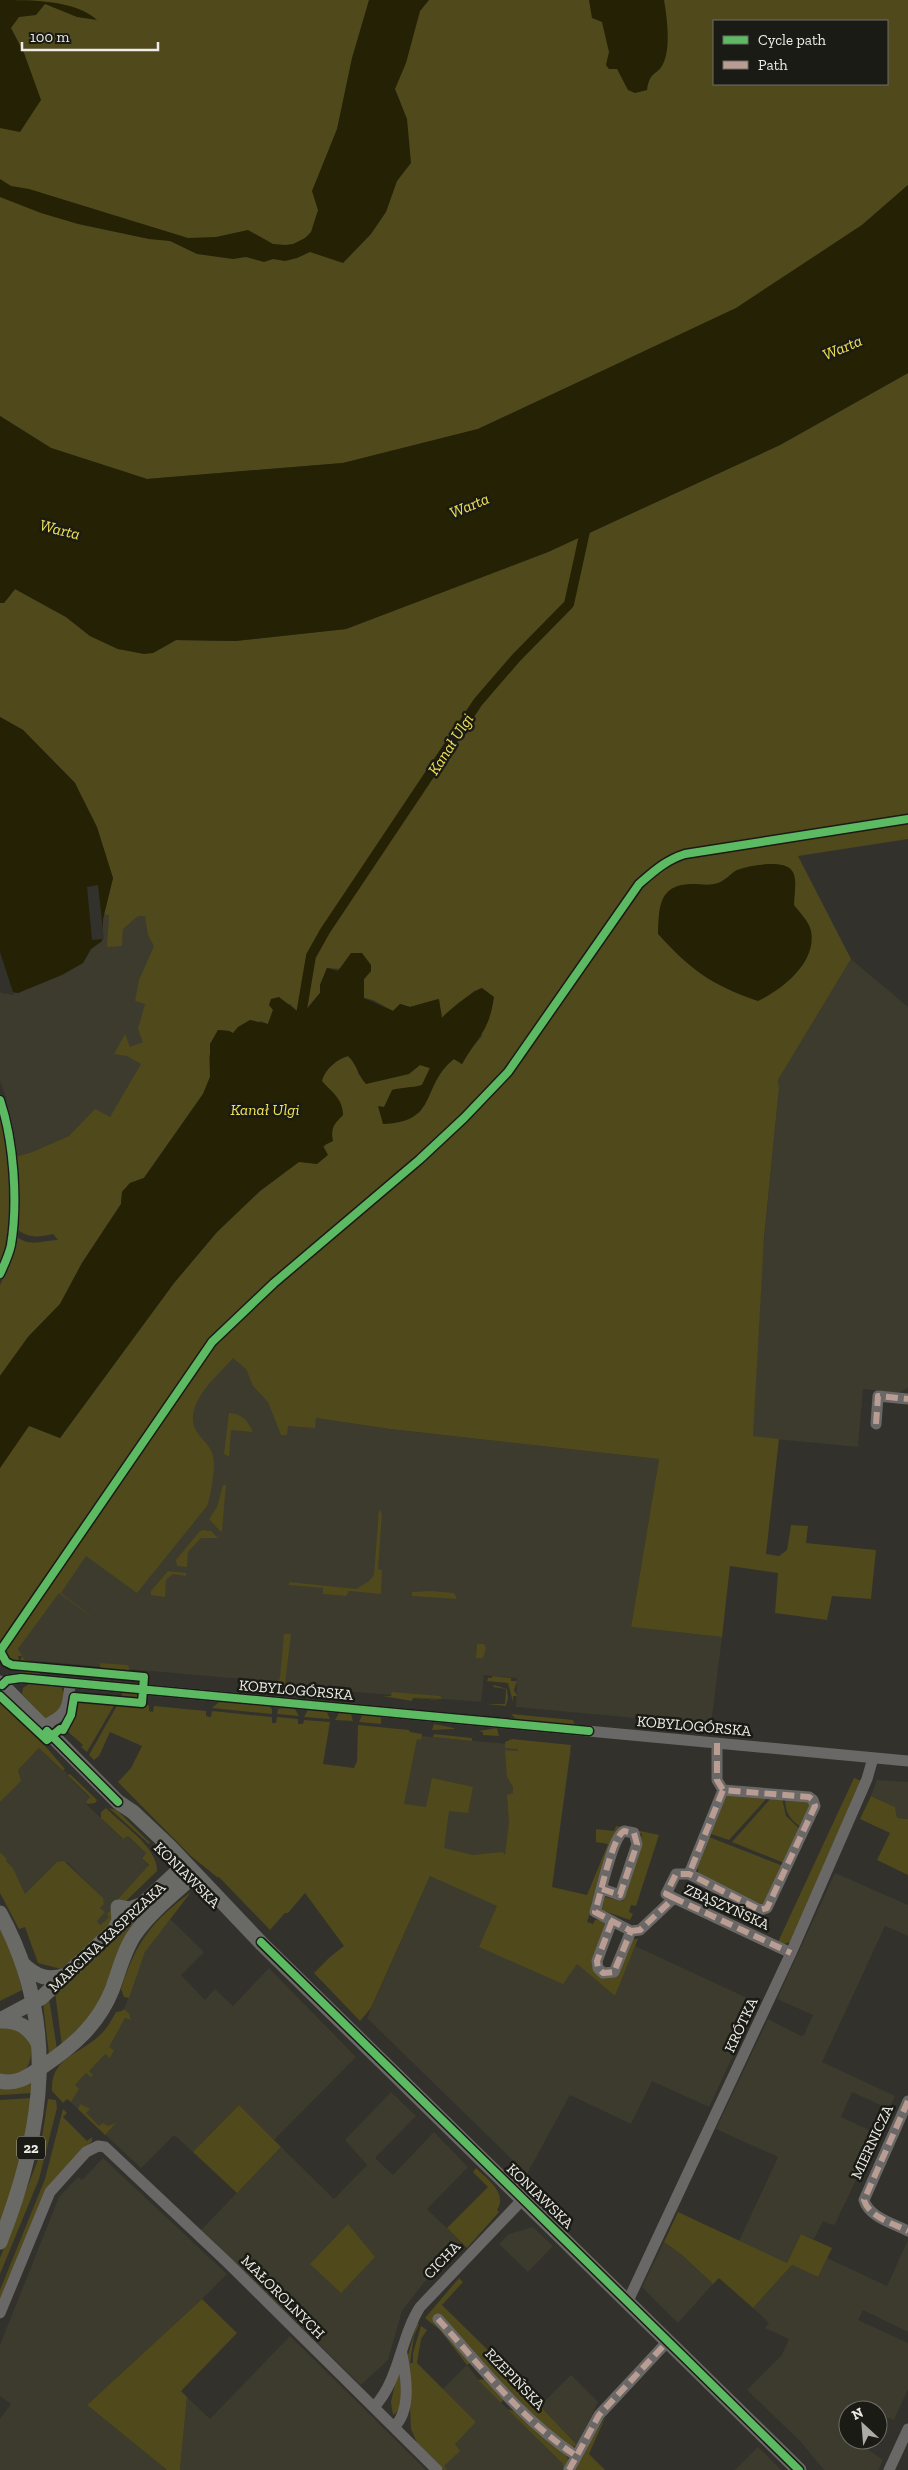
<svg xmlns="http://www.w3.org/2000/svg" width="908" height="2470" font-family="'Zilla Slab',serif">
<rect width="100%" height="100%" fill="#32312c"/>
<path fill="#3c3b2d" d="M113,878L162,926L132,1127L69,1136L32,1152L15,1157L6,1097L0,1081V990L18,993L83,963L91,949L102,941L103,919Z
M851,959L908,1007V1388L898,1393L863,1389L858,1447L745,1436L779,1088L778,1080Z
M244,1333L309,1417L390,1429L659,1459L631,1627L722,1637L711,1725L516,1707L517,1678L484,1675L481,1702L304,1688L267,1684L265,1681L25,1660L18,1649Z
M391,1733L571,1750L552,1887L577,1964L615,1996L635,1946L758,2003L709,2107L652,2081L631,2124L570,2095L527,2174L367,2018L430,1876L376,1852Z
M39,1748L90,1798L86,1804L101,1818L122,1839L128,1836L146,1853L142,1857L149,1867L119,1898L109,1917L100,1925L96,1921L103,1899L67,1862H57L25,1895L13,1868L6,1861L7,1859L0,1852V1802L20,1781L17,1770Z
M877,1780L908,1782V1819L896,1818L895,1807L871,1796Z
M835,1873L908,1905V1936L885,1926L822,2062L895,2096L889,2109L852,2092L841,2117L878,2134L835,2224L832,2225L823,2221L814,2239L801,2234L787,2263L739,2241L778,2157L716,2129L768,2019L801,2036L804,2035L813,2015L777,1999Z
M169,1918L204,1952L181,1975L205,2000L215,1989L233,2006L269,1968L356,2057L274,2140L239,2105L193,2152L174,2135L141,2168L67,2099L65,2074L123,2012L145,1952Z
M391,2092L416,2116L375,2158L393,2175L434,2132L468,2167L427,2209L462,2243L422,2285L402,2311L388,2360L361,2385L201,2230L281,2147L334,2199L367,2165L345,2140Z
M103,2158L227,2274L202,2299L87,2405L167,2470H0V2419L11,2404L0,2396V2345L59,2197L78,2177L82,2180Z
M533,2227L553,2246L528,2272L499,2244L509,2234Z
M908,2240V2332L863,2310L858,2320L908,2343V2389L894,2420L878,2414V2410H848V2440H860L859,2443L883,2460L878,2470H824L800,2441L747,2390L782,2355L789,2339L765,2328L769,2323L753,2308L792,2265L818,2277L827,2258L887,2286Z
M664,2242L682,2255L713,2284L678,2323L642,2287Z
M290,2336L426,2470H180L187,2397L210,2419Z
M467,2365L481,2383L563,2464V2470H447L444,2466L454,2444L476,2422L443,2389Z
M571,2375L598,2402L577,2445L540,2406Z
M758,2447L781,2470H735Z"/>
<path fill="#4f491c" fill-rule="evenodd" d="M0,0H908V185L862,225L736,309L478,429L343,463L147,479L51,448L0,416ZM714,21H887V84H714Z
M908,373V839L798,856L851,959L778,1080L779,1088L764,1238L753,1436L779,1439L766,1554L779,1556L787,1550L791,1525L808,1526L806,1543L876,1550L871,1599L832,1596L827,1620L775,1613L778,1573L730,1566L722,1637L631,1627L659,1459L390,1429L316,1418L315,1428L288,1426L287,1435H281L268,1402L253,1386L246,1369L233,1358C221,1372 201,1389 195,1407C186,1434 209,1438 213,1456C216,1465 211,1497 207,1506L137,1593L86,1556L61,1593L105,1627L59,1593L18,1649L25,1660L45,1663L20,1661L22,1656H18L19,1661L6,1659L0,1645V1468L29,1425L60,1438L174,1283L217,1232L260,1191L299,1161L317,1164L334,1124L343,1115L321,1081C325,1069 337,1059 348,1056L354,1061L359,1075L420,1065L430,1068L422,1085L391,1096L384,1107L379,1106L419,1113C432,1094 435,1074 454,1059L462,1064L471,1049L482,1036L475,990C464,1001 452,1007 442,1018L438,999L410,1007L400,1004L393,1011L373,1000L364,998V979L371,971L327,968L320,985V993L301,1015L290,1004L273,1010L268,1024L261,1021L233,1034L229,1031L218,1030L209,1057L210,1077L203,1094L144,1178L130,1183L122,1192L121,1204L82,1263L60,1304L28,1337L0,1376V1285L9,1266L16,1236C30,1248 43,1240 58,1240L53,1234C39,1237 29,1239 17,1229L15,1157L32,1152L69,1136L95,1109L110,1117L141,1064L127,1056L114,1054L125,1034L130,1047L143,1042L138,1029L145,1004L135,1001L139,980L154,946L148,935L145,916H138L123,929L122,946L107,947L109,915L104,914L113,878L75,783L23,730L0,717V603H4L15,589L66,617L90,636L118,649L153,653L176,640L235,641L346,629L548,552L780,445Z
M0,1102C8,1158 16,1212 0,1267Z
M229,1413C243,1414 247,1420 253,1432L231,1430L229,1457L224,1454Z
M223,1485H226L222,1531H220L209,1519L217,1507Z
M379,1509L382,1514L378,1569L382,1570L381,1594L349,1591L346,1596L323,1594V1588L289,1585V1582L356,1589L369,1581L374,1575Z
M203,1530L211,1531L218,1538H201L188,1552L187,1567L177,1566L176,1560L199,1532Z
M168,1571L186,1573V1576L173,1574L166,1580L165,1597L151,1595V1591Z
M431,1591L454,1593L457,1599L412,1596V1592Z
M284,1634H291L285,1684L305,1686L304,1688L276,1685L280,1678Z
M477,1644H484L486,1648L483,1658H476Z
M100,1663L128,1665L130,1671L100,1668Z
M6,1665L43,1670L38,1675L21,1672Z
M492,1676L511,1678V1681H517L514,1690L517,1696H513V1702L508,1683L487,1681L488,1678H492Z
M29,1684L61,1687L65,1695L63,1708L46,1719L22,1694L23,1688Z
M494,1685L507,1689L508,1698L506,1706L486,1704H505L506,1689L493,1687Z
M392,1692L440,1696L442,1699L412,1697L443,1700L413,1698L412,1701L383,1696H391Z
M122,1693L140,1694L139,1702L120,1700Z
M77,1699L116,1702L87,1752L81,1747L83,1745L66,1730L73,1716Z
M2,1700L38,1732L43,1740Z
M119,1702L149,1705V1711L153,1712L154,1706L206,1711V1716L211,1717L212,1711L272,1717V1723H276L277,1717L298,1719V1724H303L304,1720L330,1722L323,1764L354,1768L357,1761L358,1725L409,1730L410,1732L422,1734L421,1740L417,1739L404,1804L426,1807L432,1778L473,1787L468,1813L449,1811L444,1848L473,1855L503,1852L505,1855L509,1823L507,1795L513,1793V1787L507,1777L505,1750L518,1751V1749L505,1748V1742L512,1739L571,1745L552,1887L587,1895L608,1844L596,1842V1829L614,1831L616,1826L659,1835L636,1906L631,1905L629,1912L633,1914L630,1920L601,1910L605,1897L623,1901L642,1834L619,1829L587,1922L593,1924L595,1920H602L606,1924L592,1965L606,1978L615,1975L631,1939H638L615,1996L577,1964L563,1984L479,1947L497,1906L430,1876L371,2008L360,2021L314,1973L330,1957L344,1946L305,1893L288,1913H285L270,1930L219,1877H217L191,1856L118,1782L131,1768L142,1746L110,1732L99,1756L94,1760L89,1755Z
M219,1702L269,1706L272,1709V1714L212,1708Z
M0,1703L46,1747L65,1769L63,1770L68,1775L70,1774L97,1800L95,1803L87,1804L86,1802L90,1797L39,1748L18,1770L21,1781L0,1802Z
M282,1708L295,1709L299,1716L277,1714L278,1709Z
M308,1710L327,1712L330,1719L304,1717Z
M339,1713L351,1714L353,1721L335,1720Z
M511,1714L573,1720L575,1725L516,1719Z
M362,1715L381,1717V1724L359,1722Z
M434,1724L454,1728V1729L432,1730Z
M497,1728L499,1736L483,1735V1732L478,1731Z
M434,1734L472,1738V1741L433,1737Z
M854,1778L862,1781L791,1942L784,1944L778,1942Z
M727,1795L768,1797L729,1840L711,1834Z
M871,1796L895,1807L897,1818L908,1819V1875L877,1860L890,1833L860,1819Z
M772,1797L782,1798L786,1816L800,1829L784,1863L732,1842Z
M785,1799L808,1802L810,1807L801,1827C790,1820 785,1812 785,1799Z
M106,1808C121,1824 158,1847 157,1871L124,1903L118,1900L119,1898L149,1865L142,1858L146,1853L128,1836L123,1839L101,1818V1812Z
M109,1808L117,1810L150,1843L149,1844Z
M709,1837L783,1866L764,1903L761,1904L699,1875L697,1867Z
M0,1852L7,1859L6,1861L13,1868L25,1894L57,1862L64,1861L103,1898L104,1904L100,1908L105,1912L97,1921L100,1925L109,1917L107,1914L111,1910H115L110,1925L61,1969L38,1963L25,1927L19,1929L0,1893Z
M176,1881L142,1918L100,2006L62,2046L55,1992Z
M191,1892L145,1952L129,1998L124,1997L121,1989C136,1942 151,1922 191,1892Z
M0,1926L14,1957L22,1990L0,2001Z
M49,1998L57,2049L49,2055L43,2003Z
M123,2009L129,2013L131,2020L125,2018L109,2047L114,2050L110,2058L105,2054L89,2071L93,2075L91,2077L86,2073L75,2085L79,2089L71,2102L67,2099L63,2103L52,2091C50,2056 83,2054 103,2032C108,2027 112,2019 116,2012L122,2011Z
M0,2027H16L32,2043C31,2068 27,2075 0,2076Z
M33,2080V2093L0,2095V2089L14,2088Z
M31,2098L30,2130L0,2227V2100Z
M48,2099L56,2100L57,2108L39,2179L0,2274V2258L39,2157Z
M80,2104L90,2109L86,2113L99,2126L103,2123L108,2126L116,2123L105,2135L78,2109Z
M239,2105L281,2147L237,2193L193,2152Z
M63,2109L67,2113L63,2117L87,2141L92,2137V2141L51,2184L0,2301V2290L45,2179Z
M476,2168C487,2179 508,2193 497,2210L499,2212L467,2248L447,2228L488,2187L473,2172Z
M678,2212L787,2263L801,2234L832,2248L818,2277L792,2265L753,2308L719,2278L713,2284L682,2255L664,2242Z
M348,2224L375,2257L341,2293L310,2264Z
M459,2278L463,2282L442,2305L542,2403L540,2406L577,2445L571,2448L470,2363L467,2365L440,2330L425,2318Z
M202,2299L237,2333L181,2391L187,2397L180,2470H167L87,2405Z
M417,2323L419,2324L414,2336L410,2363H413V2353L421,2326L427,2330L421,2339L417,2363L476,2422L455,2444L460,2451L444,2466L447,2470H444L417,2443L411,2429L408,2355Z
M399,2366C400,2380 408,2407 393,2415L391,2402Z
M487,2379L504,2398L501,2403L478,2380Z
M507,2409L517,2412L565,2453L569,2461L567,2470H563V2464Z
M606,2416L589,2454L605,2470H572Z"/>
<path fill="#242104" d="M0,0C31,0 76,0 97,20L77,17L45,4L36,15L19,17L11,28L24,53L41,100L20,132L0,128Z
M369,0H429L420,11L406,63L395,89L407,119L411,163L397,181L386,212L371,234L343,263L310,252L297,258L285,261L273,259L264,262L246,257L233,259L197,254L170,241L149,239L78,224L41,213L0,197V179L11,186L29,189L188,238L216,237L248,230L273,244L285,245L293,244L305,238L311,232L318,210L312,191L337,129L352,58Z
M589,0H664C667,17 671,48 663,64C657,76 650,70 647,90L635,93L628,90L617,69H609L606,65L609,52L602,22L592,18Z
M908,185V373L780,445L548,552L346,629L235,641L176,640L153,653L144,654L118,649L90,636L66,617L15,589L4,603H0V416L51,448L147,479L343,463L478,429L736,308L862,225Z
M0,717L23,730L75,783L97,827L113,878L103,919L102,941L91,949L83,963L62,975L18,993L0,990Z
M768,864C802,863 795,880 794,905C799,912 809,921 811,931C817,962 783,989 758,1001C711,985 691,970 658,934C659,908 658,885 691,884C701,884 709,886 718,883C726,880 730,874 737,870C747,866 758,865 768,864Z
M351,953H362L371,965V971L364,979V998L393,1011L400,1004L410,1007L439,999L442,1018C449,1010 474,990 482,988L494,997C489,1032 478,1036 462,1064L454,1059C420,1085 440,1122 383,1124L378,1106L384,1107L392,1090C402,1087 412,1088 422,1085L430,1068L420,1065L409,1074L366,1084C358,1076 357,1064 348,1056C337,1059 325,1069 322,1081C331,1092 343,1098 343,1115C335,1123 330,1128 333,1141L323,1146L328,1155L317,1164L299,1162L260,1191L217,1232L174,1283L60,1438L29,1426L0,1468V1376L28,1337L60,1304L82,1263L121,1204L122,1192L130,1183L144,1178L203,1094L210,1077V1044L218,1030L229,1031L233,1033L238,1027L250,1020L268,1024L273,1010L269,1005L271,999L279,997L302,1015L320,993V985L327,968L338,971Z"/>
<path fill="#32312c" d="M98,885L104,939L92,940L87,887Z
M0,952L14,995L1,993L0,989Z"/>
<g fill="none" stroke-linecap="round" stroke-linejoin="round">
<path stroke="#242104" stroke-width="10" d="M293,1027L301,1015L311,956L325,931L478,702L516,658L569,604L587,522"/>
<path stroke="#696867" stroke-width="11" d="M0,1100C14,1141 18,1203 11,1245C9,1255 4,1265 0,1274
M876,1424L878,1396L908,1399
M0,1651L3,1647
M2,1685L7,1680L21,1678L908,1761
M42,1726C67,1715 68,1709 70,1683
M717,1743V1780L723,1790
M602,1889L620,1895L637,1844L634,1833L624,1831C612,1837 600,1897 595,1912L631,1931
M674,1898L666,1894L676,1874H689L760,1910L767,1908L815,1806L813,1800L809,1797L723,1790L689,1874
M612,1921L597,1961L598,1968L603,1973L614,1972L631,1931
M631,1931L640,1930L674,1898L791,1953
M908,2101L864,2200C869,2217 892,2223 908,2231
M628,2301L791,1953L867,1779L873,1758
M0,2313L50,2192L86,2152L98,2146L105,2147L228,2263L437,2470
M438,2319C480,2365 522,2420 575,2455
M374,2407C400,2379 400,2338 420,2307L523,2199
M394,2427C412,2410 406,2376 402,2354
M569,2470L599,2415L668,2341
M889,2470L908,2429"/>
<path stroke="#696966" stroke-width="15" d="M0,1683L118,1802L133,1812L170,1847L262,1944L799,2470
M0,1913C60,2023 44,2131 0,2242
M114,1931L119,1920L118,1907L129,1909L143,1904
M22,1963C36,1977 48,1981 66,1975
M0,2020L41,1998L179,1870
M0,2021C18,2020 29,2027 38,2043
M0,2081C17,2085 27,2077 42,2067C72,2047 98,2025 112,1990C119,1971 124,1950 135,1934C150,1913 170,1897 189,1880"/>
<path stroke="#b99d93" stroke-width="6" stroke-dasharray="12 6" stroke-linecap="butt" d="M876,1424L878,1396L908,1399
M717,1743V1780L723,1790
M602,1889L620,1895L637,1844L634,1833L624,1831C612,1837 600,1897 595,1912L631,1931
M674,1898L666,1894L676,1874H689L760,1910L767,1908L815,1806L813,1800L809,1797L723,1790L689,1874
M612,1921L597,1961L598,1968L603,1973L614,1972L631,1931
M631,1931L640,1930L674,1898L791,1953
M908,2101L864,2200C869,2217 892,2223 908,2231
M438,2319C480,2365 522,2420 575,2455
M569,2470L599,2415L668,2341"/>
<defs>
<path id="cycleway" d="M0,1100C14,1141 18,1203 11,1245C9,1255 4,1265 0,1274
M0,1651L212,1342L274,1283L419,1160L464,1118L508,1072L639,884C654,871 666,860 685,854L908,819
M0,1651L6,1662L12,1665L144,1677L142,1703L74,1697L71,1715L63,1730L60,1729L47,1740L0,1696
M2,1685L7,1680L21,1678L589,1731
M47,1731L118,1802
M261,1942L799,2470"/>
</defs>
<use href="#cycleway" stroke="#1b1b16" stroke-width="11"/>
<use href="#cycleway" stroke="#5cba63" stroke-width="8"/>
</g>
<g text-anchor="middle" stroke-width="5" stroke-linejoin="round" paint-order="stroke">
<rect fill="#1b1b16" stroke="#aeada8" stroke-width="1" x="17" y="2136.5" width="28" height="23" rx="4"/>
<g font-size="14" font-weight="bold" fill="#edece6">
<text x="31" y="2153">22</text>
</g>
<g font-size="15" fill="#edece6" stroke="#1b1b16">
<text transform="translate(296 1690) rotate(5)" y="5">KOBYLOGÓRSKA</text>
<text transform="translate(694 1726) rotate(5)" y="5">KOBYLOGÓRSKA</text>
<text transform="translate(187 1875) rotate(45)" y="5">KONIAWSKA</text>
<text transform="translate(727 1907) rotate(24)" y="5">ZBĄSZYŃSKA</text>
<text transform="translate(107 1937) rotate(-43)" y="5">MARCINA KASPRZAKA</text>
<text transform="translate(741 2025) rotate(-65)" y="5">KRÓTKA</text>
<text transform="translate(872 2142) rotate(-65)" y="5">MIERNICZA</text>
<text transform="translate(540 2196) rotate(44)" y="5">KONIAWSKA</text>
<text transform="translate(442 2260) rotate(-46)" y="5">CICHA</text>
<text transform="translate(283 2297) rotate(45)" y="5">MAŁOROLNYCH</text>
<text transform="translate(515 2379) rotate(46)" y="5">RZEPIŃSKA</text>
</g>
<g font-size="16" font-style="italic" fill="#f2e355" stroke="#1b1b16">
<text transform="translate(842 347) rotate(-23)" y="6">Warta</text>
<text transform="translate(469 505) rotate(-23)" y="6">Warta</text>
<text transform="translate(60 529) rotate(14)" y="6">Warta</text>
<text transform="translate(450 744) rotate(-57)" y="6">Kanał Ulgi</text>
<text x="265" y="1115">Kanał Ulgi</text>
</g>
</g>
<rect x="713" y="20" width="175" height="65" fill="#1b1b16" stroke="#6f6f69"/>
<rect x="723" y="36" width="25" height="8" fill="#5cba63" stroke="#6f6f69"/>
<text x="758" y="45" font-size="15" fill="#edece6">Cycle path</text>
<rect x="723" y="61" width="25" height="8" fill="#b99d93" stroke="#6f6f69"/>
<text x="758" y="70" font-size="15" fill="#edece6">Path</text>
<g transform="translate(863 2425) rotate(334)"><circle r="24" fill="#1b1b16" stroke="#6f6f69"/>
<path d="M0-4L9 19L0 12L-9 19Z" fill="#acaba5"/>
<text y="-8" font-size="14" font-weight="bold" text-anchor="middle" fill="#edece6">N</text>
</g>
<path d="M22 42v8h136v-8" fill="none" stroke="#edece6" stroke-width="2.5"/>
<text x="30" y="42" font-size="15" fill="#edece6" stroke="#1b1b16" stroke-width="4" paint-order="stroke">100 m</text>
</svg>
